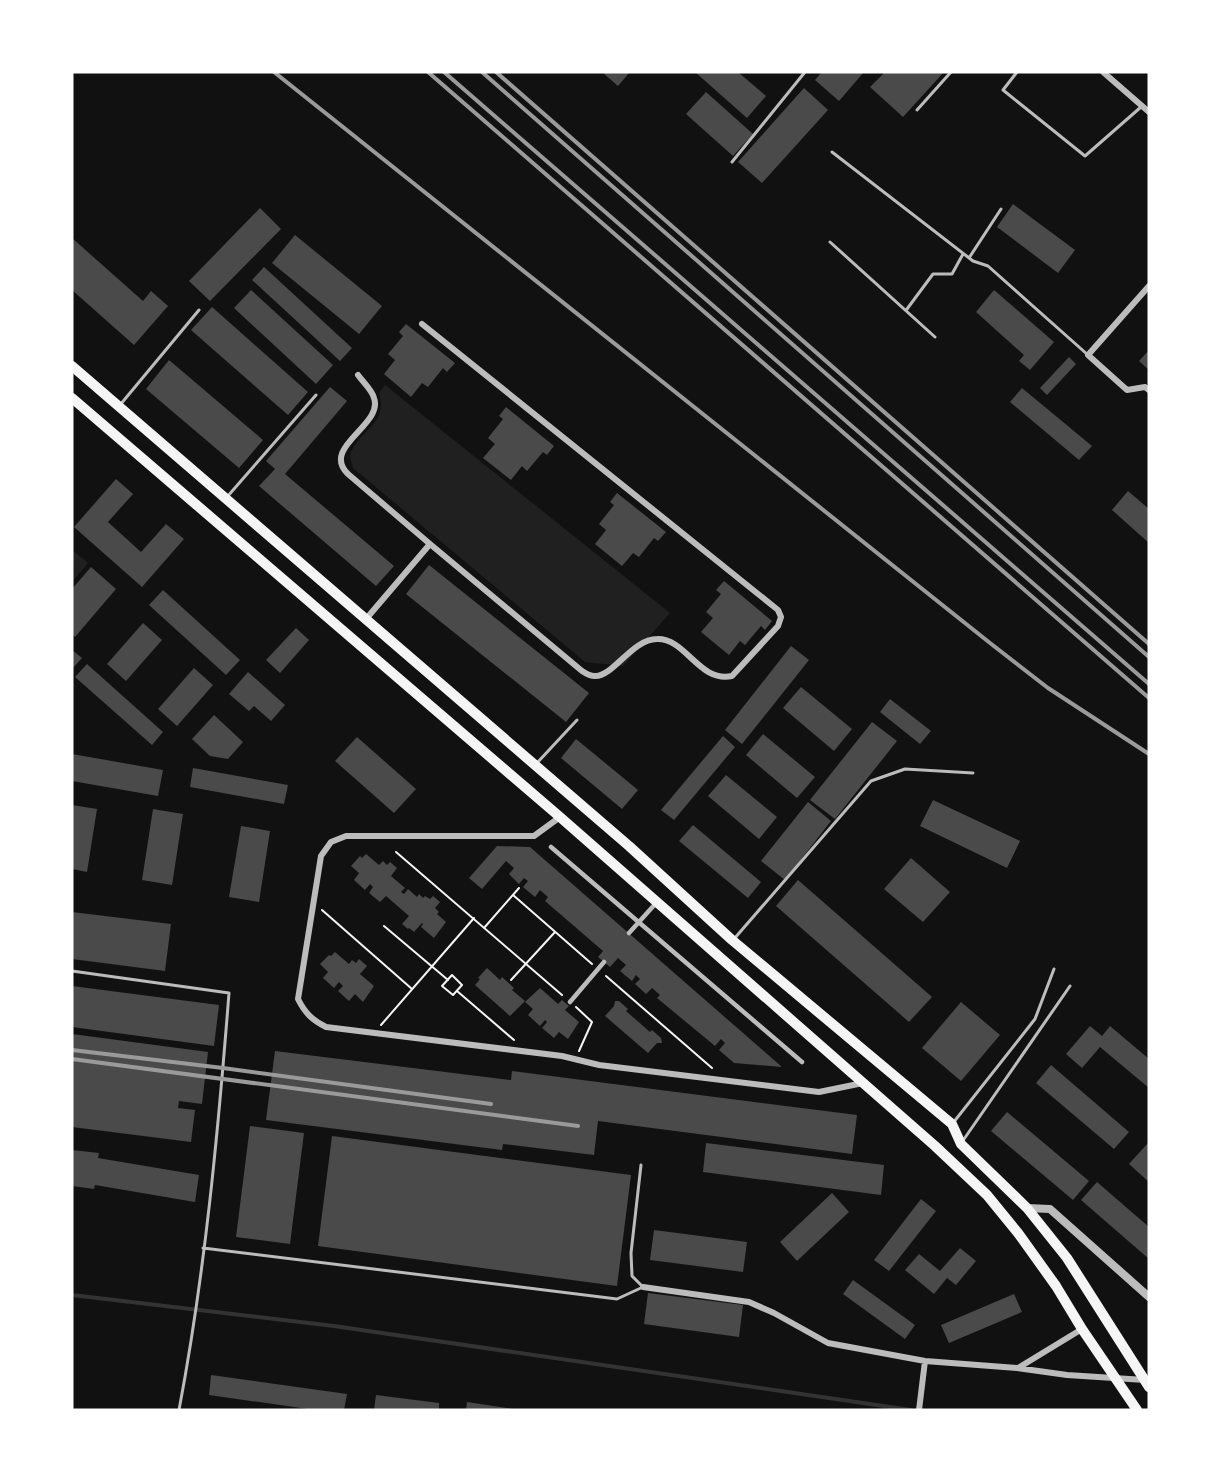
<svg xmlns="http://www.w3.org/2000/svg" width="1221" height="1482" font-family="'Roboto Serif',serif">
<rect width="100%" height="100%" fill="#111"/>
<path fill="#202020" d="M385,385L670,613L623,666L585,662L353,468L350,457L351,452C362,428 388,424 379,393Z
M72,550L88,563L72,582Z"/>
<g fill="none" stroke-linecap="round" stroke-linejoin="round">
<path stroke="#333" stroke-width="4" d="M72,1295L334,1326L911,1410"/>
</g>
<path fill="#4a4a4a" d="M602,72H630L618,86Z
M695,72H738L766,96L747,118Z
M822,72H864L839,101L815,80Z
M885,72H944L903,117L870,87Z
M804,88L828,110L762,183L738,162Z
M706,92L753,134L733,156L686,114Z
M1013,204L1075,250L1058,273L997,227Z
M260,208L281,229L210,301L189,281Z
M295,235L382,306L359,334L272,263Z
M72,238L143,301L151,291L168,306L134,345L72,290Z
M264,267L352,348L340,361L252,280Z
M251,290L333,365L316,384L234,308Z
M994,290L1054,342L1030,370L1019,361L1024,355L976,312Z
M212,307L308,392L288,415L191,330Z
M406,324L455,363L447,372L443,368L428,387L422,383L411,397L384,374L395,360L388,354L403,336L399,332Z
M1149,350V370L1139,361Z
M1069,357L1076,364L1047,395L1040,388Z
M169,360L263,440L239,468L146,389Z
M330,387L347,401L285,474L394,566L376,586L259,486L275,469L266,461Z
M1022,388L1092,446L1079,460L1010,402Z
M506,407L554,446L547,455L543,452L527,471L522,466L511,480L483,458L495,444L488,438L503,419L499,416Z
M116,479L133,494L108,522L141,552L166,524L184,539L142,587L74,527Z
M1128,491L1149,509V543L1112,510Z
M617,493L666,532L658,541L654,538L639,557L633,553L622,566L595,544L606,530L599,524L614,505L610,502Z
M429,565L589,693L566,722L406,594Z
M91,567L116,589L75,637L72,634V589Z
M724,581L772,621L765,630L761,626L745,645L740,641L729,655L701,632L713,618L706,612L721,594L716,590Z
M163,590L240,660L226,675L149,605Z
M143,623L162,640L126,681L107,664Z
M296,628L309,640L280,673L266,660Z
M791,646L809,660L742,744L725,730Z
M72,650L82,658L72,669Z
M87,664L163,732L152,745L75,677Z
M194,668L213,685L177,726L158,709Z
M248,672L285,705L271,721L254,706L249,711L229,694Z
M801,687L852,729L834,751L783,708Z
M890,699L931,731L920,744L880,712Z
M214,715L243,742L228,759L210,756L192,739Z
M872,722L897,741L835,819L810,800Z
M763,734L815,777L797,798L746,755Z
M723,736L735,747L674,820L661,810Z
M357,737L416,789L394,813L335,761Z
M576,739L638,790L622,809L561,758Z
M72,754L163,770L158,796L72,781Z
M193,768L288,785L284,804L190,787Z
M726,775L777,817L759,839L708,796Z
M933,800L1020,841L1007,868L920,826Z
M808,802L831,821L785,880L761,861Z
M72,805L97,809L87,872L72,869Z
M153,809L183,814L172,885L142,880Z
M693,825L761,882L748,898L679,841Z
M241,826L270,831L259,902L229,897Z
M497,846L530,847L782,1067L734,1063L719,1050L725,1043L721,1039L715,1046L657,998L660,995L652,988L646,994L635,984L640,979L636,975L632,981L620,971L626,965L618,958L610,967L598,957L603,951L545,901L548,897L540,890L535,897L523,887L528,881L524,878L519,884L509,874L514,868L506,861L482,889L469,878Z
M366,854L379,865L383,861L387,865L390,862L397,868L391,876L405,888L401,892L404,894L408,889L417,897L419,894L423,898L425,896L430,899L433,896L440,902L435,908L439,912L437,914L446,922L434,938L421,927L423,924L422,923L414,932L409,928L408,929L402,924L409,916L386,896L380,902L369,893L373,887L370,884L365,890L354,880L359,873L351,866L360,856L362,858Z
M911,858L950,892L923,922L884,889Z
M798,880L932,997L909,1022L776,906Z
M72,912L171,924L165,971L72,959Z
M335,952L349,964L352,960L356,963L359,959L367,966L360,974L374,986L363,1002L355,994L349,1001L338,991L343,986L339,982L334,988L323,978L328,972L320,964L329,955L331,956Z
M487,968L500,980L502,977L514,988L512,990L525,1001L510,1016L475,985L480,979L478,978Z
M72,986L219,1005L214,1046L72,1027Z
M540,988L558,1004L562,1000L569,1006L565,1010L579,1022L568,1039L559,1032L554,1038L542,1028L547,1022L545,1020L540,1026L528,1015L533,1009L525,1002Z
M619,1001L628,1009L626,1011L650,1032L652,1030L661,1038L662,1043H657L648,1053L605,1016L614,1006L615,1001Z
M961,1002L1000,1035L961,1081L922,1048Z
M1090,1026L1102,1036L1110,1026L1149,1059V1088L1100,1047L1082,1068L1066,1054Z
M72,1034L208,1052L202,1104L179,1101L178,1108L195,1110L191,1142L72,1127Z
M275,1051L511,1080L512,1071L857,1115L852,1154L598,1121L594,1155L503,1144L502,1150L266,1120Z
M1051,1065L1129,1132L1114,1149L1036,1083Z
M1007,1112L1089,1181L1073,1200L991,1131Z
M250,1126L304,1133L290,1244L236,1237Z
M332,1136L631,1175L617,1286L318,1246Z
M706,1143L884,1165L881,1195L703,1172Z
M1148,1143L1149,1144V1182L1129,1164Z
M72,1150L99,1153L98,1158L199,1175L195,1202L95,1185L94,1189L72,1186Z
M1097,1182L1149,1227V1259L1081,1200Z
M832,1193L849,1212L797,1261L780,1242Z
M921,1199L936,1211L889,1271L874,1260Z
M654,1230L747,1242L743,1272L650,1260Z
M960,1248L976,1261L956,1285L947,1278L934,1294L905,1270L919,1254L940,1271Z
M853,1280L915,1325L905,1339L843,1294Z
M648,1293L743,1305L739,1337L644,1324Z
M1014,1294L1022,1312L949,1343L941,1325Z
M211,1375L347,1394L344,1410H315L209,1395Z
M376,1395L439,1403V1410H374Z
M467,1402L513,1409V1410H466Z"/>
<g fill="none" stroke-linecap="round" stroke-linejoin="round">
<path stroke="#f5f5f5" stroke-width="2" d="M396,852L562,995
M513,895L592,964
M322,910L412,989
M384,926L448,980
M484,928L519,888
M452,975L462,985L453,995L442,986Z
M606,976L712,1068
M511,980L555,932
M457,991L514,1040
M576,1007L592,1022L579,1051
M381,1025L474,918"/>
<path stroke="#bcbcbc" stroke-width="3" d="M1017,72L1003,90L1085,156L1141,107
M917,110L951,72
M832,152L973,261L988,266L1088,355
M732,162L805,72
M830,242L935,337
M969,258L1001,209
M907,309L933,274H952L963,254
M120,405L199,310
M227,497L316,395
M536,764L577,720
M734,939L871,781L905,769L973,773
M72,971L229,993C218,1133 205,1273 179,1410
M953,1123L1035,1019L1054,969
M962,1142L1070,986
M203,1248L617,1299L643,1287L632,1276L631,1253L641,1165"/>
<path stroke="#bcbcbc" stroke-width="4.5" d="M551,847L802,1062
M629,933L657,902
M570,1002L604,962"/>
<path stroke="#bcbcbc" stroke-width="6" d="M1103,72L1149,112
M1149,286L1088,355L1127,390L1145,387L1149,390
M422,324L778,610L781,617L778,626L732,676C699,683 686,638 657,639C632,639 613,677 595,676C591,676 585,673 582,671L430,544
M358,375C363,382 372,390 374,398C384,425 320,447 348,474L430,544L366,619
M560,817L534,836H346L331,842L321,856L298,999C305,1013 312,1020 326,1027L562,1056L599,1065L819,1092L863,1083
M643,1287L749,1302L774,1313L828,1343L925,1361L1017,1368L1067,1375L1145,1380
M1018,1368L1082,1329
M919,1410L925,1361"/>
<path stroke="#bcbcbc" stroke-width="8" d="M1027,1208L1050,1209L1149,1297"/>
<path stroke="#f5f5f5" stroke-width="10" d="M72,366L629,846L732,940L952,1124L961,1144L1027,1208L1067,1258L1149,1387
M72,398L560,817L935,1146L987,1195L1018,1233L1056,1286L1082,1329L1137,1410"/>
<path stroke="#9a9a9a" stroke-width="4" d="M274,72L990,643L1048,688L1149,754
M428,72L1149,698
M444,72L1149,684
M482,72L1149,657
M496,72L1149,644
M72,1050L223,1068L491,1104
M72,1059L578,1126"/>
</g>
<rect width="1221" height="1482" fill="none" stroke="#ffffff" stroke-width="147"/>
</svg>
